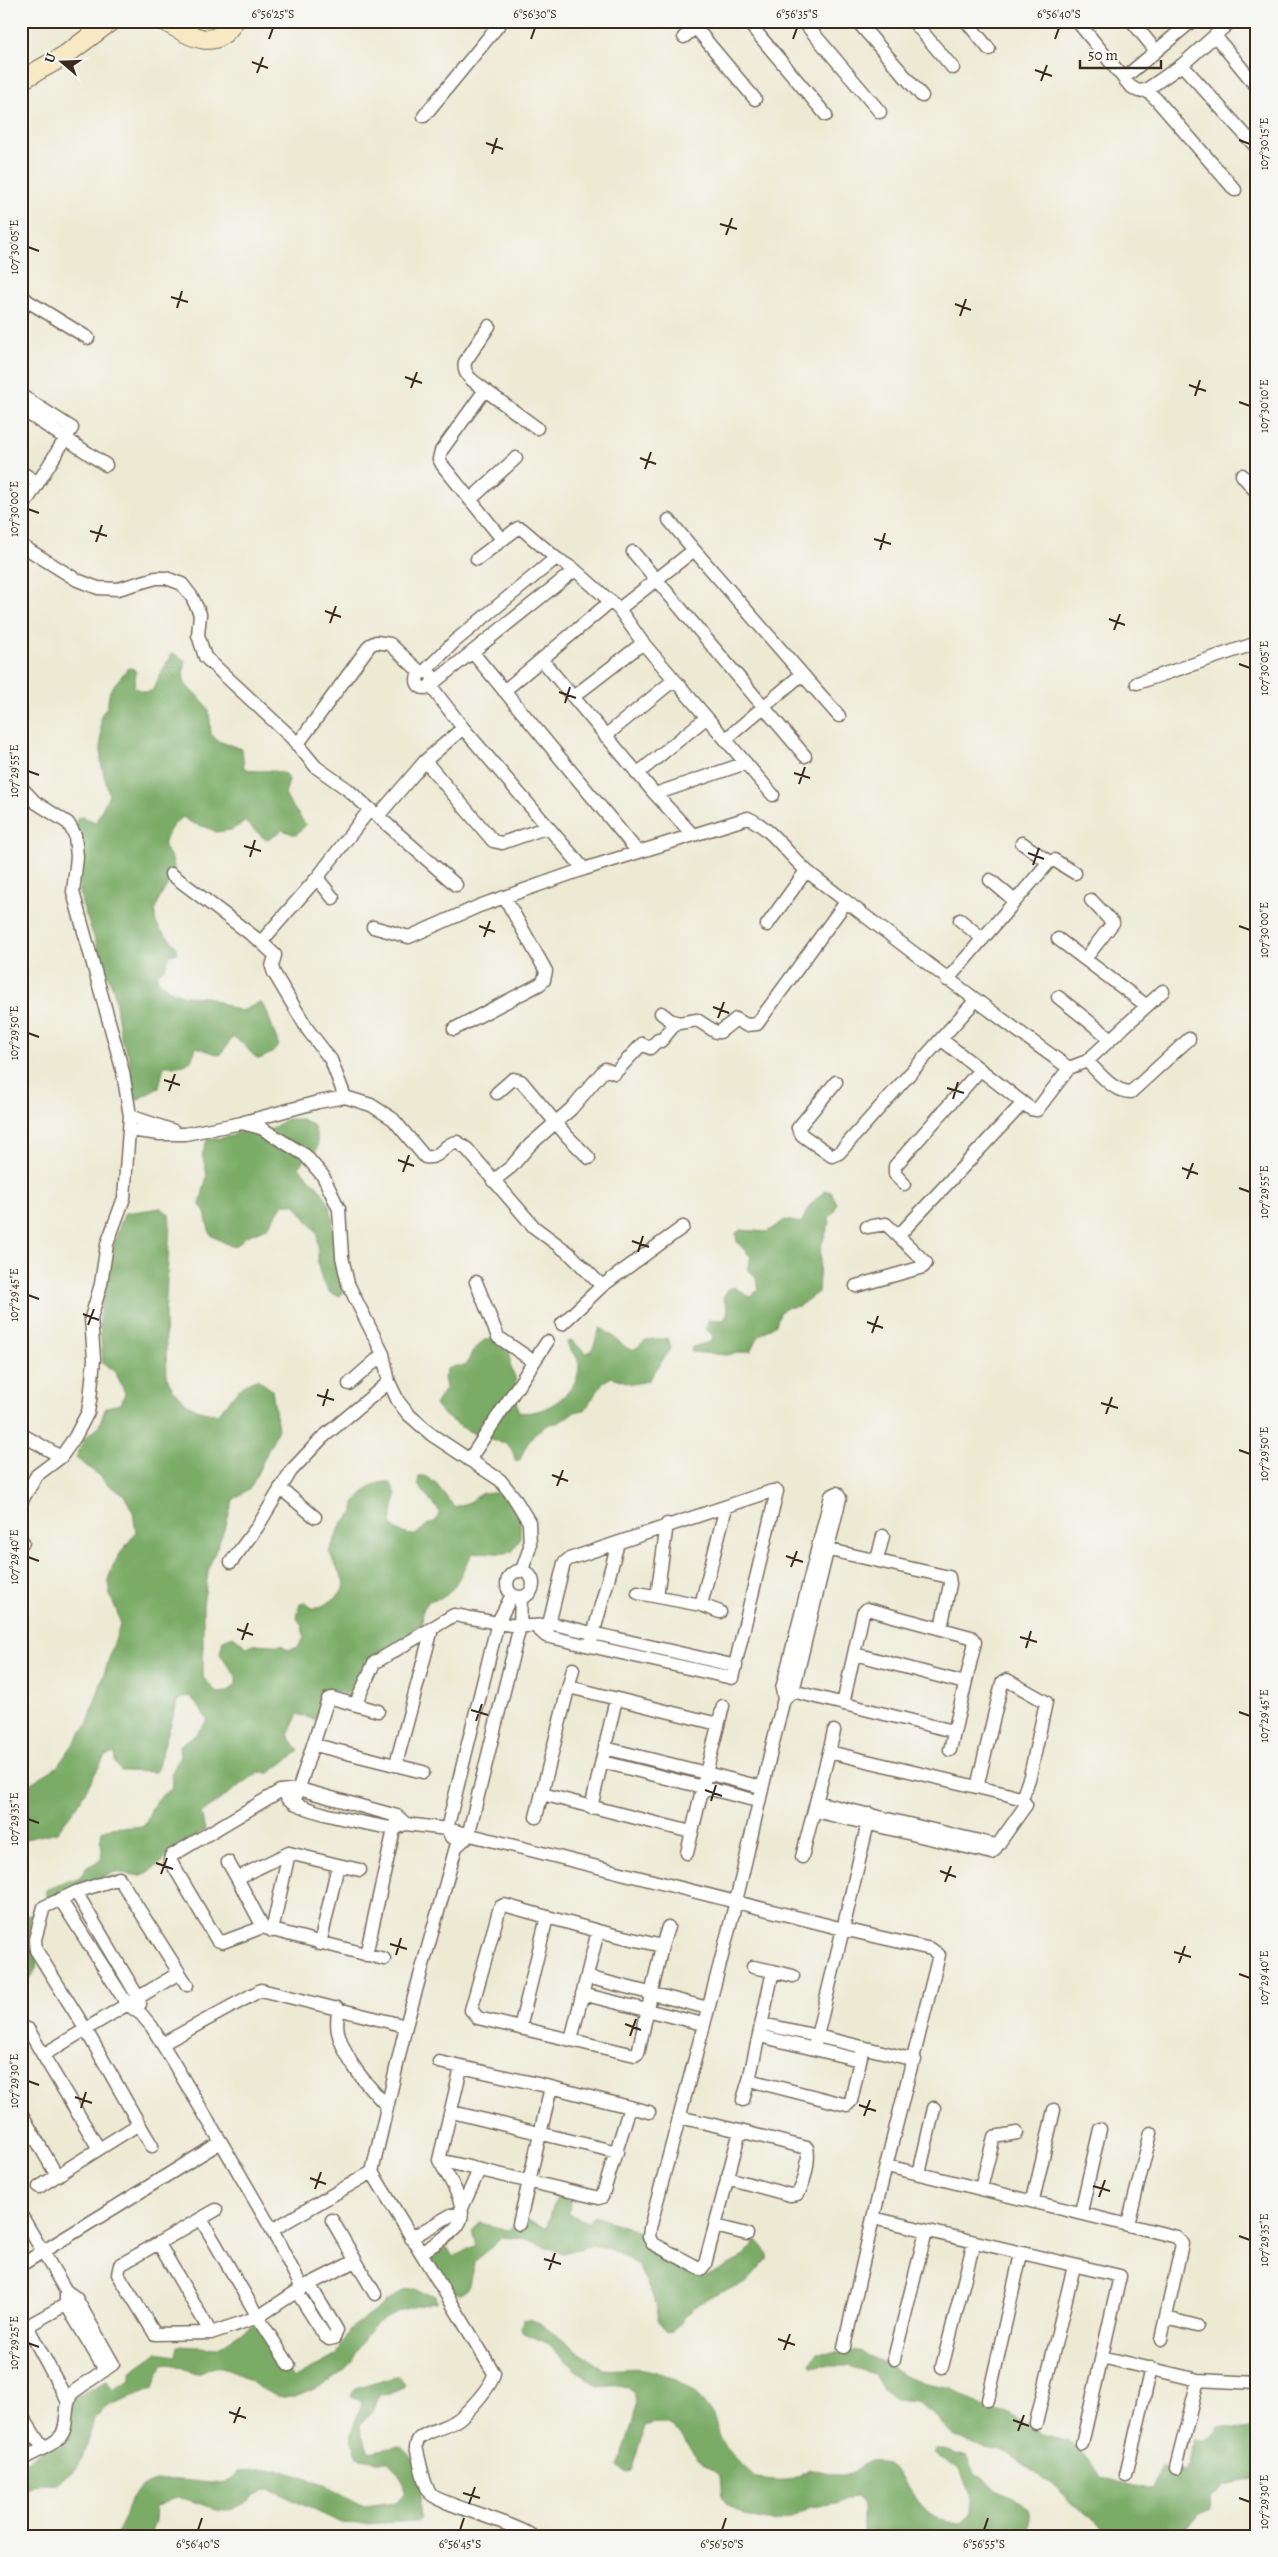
<svg xmlns="http://www.w3.org/2000/svg" width="1278" height="2557" font-family="Alegreya,serif">
<rect width="100%" height="100%" fill="#f6f6f2"/>
<filter id="ink" filterUnits="userSpaceOnUse"><feTurbulence type="fractalNoise" baseFrequency=".02" numOctaves="2"/><feDisplacementMap in="SourceGraphic" scale="10" xChannelSelector="R" yChannelSelector="G"/><feConvolveMatrix kernelMatrix="1 2 1 2 8 2 1 2 1" color-interpolation-filters="sRGB"/></filter>
<filter id="wash" filterUnits="userSpaceOnUse"><feTurbulence type="fractalNoise" baseFrequency=".0096" numOctaves="4" result="noise"/><feDisplacementMap in="SourceGraphic" scale="20" xChannelSelector="R" yChannelSelector="G"/><feGaussianBlur stdDeviation="1.12" result="paint"/><feColorMatrix in="noise" values="0 0 0 0 0 0 0 0 0 0 0 0 0 0 0 0 0 1.4 0 .05"/><feComposite in="paint" operator="in"/></filter>
<g filter="url(#wash)">
<rect width="100%" height="100%" fill="#edead4"/>
<path fill="#7aac66" stroke="#5a6b42" d="M172,653L185,660C180,691 188,683 204,703C211,711 210,725 211,734L218,741L242,749L244,768C263,775 267,766 287,775L289,780L285,794L287,799L306,825L296,835L282,830L270,839H265L245,822L231,830L216,832C204,824 197,828 183,817C171,825 166,834 164,848C190,875 157,886 155,915C154,932 175,937 178,953L169,955L165,968L157,973L158,981L170,990L185,996L207,997L237,1010L242,1011L260,1002L266,1009L279,1046L272,1053L259,1059C248,1053 245,1042 233,1037L220,1055L196,1047C190,1068 185,1066 164,1066L159,1088L136,1100L132,1097L129,1056L121,1039L114,992L82,904L78,876L76,824L77,818L82,817L96,822L109,795L101,763V715L107,707L110,690L128,668L134,669L136,673L134,687L143,692L152,691Z
M286,1119H301L313,1125C326,1160 309,1148 299,1167C306,1176 316,1183 322,1192C336,1211 332,1234 336,1256C339,1268 350,1284 340,1296L330,1293L322,1281L318,1265V1234L295,1204H283L268,1227L245,1237L237,1245L231,1246L212,1236C205,1225 209,1214 200,1205L207,1175L202,1154L207,1140L232,1136L241,1131L251,1130L266,1133Z
M826,1190L831,1192L837,1203L834,1212L829,1217L830,1222L821,1246L818,1292L799,1306L785,1308L780,1313L776,1324L759,1336L751,1351L726,1355L691,1352L692,1347L710,1342L713,1338L712,1334L706,1330L708,1320C718,1318 725,1325 728,1311L723,1297L729,1288L734,1287L750,1297L759,1289L755,1276L747,1269L751,1257L737,1242L736,1233L741,1230L767,1232L785,1220L801,1223L810,1205Z
M161,1208L169,1214L170,1224L165,1316L167,1378C175,1397 195,1414 217,1414C231,1401 239,1383 257,1379L272,1390L278,1429L251,1487L233,1500L226,1525L209,1567L203,1605V1677L217,1693L227,1692L236,1685V1676L220,1654L223,1640L233,1636L247,1647C258,1642 270,1646 282,1645L288,1650L298,1647L304,1638L302,1626L297,1618L300,1603L305,1602L313,1609C325,1606 341,1597 345,1584L329,1552L342,1523L354,1513V1503C365,1491 373,1481 390,1482L396,1494L391,1524C396,1532 407,1535 416,1535L427,1525L436,1521L440,1512L418,1485L419,1476C434,1474 445,1498 455,1507L470,1502L482,1493H497L516,1507L520,1515V1539L512,1552C499,1555 487,1551 473,1553C466,1563 455,1590 445,1596C441,1599 432,1599 427,1602L423,1610L422,1624L366,1661L354,1696L327,1689L315,1720L298,1714L288,1735L299,1751L269,1773L259,1772L201,1813L205,1830L177,1846L160,1864L141,1876L115,1872L45,1900L46,1890L67,1880L79,1879L87,1867L101,1860L102,1846L100,1842L102,1831C116,1824 127,1830 145,1825C151,1809 155,1797 172,1789L173,1780L171,1775L180,1756L179,1746L196,1734L208,1720L191,1697L188,1696L178,1700L156,1772L121,1771L115,1762V1753L105,1756L77,1806L57,1832L21,1840V1789L57,1767L88,1723L120,1625C119,1613 114,1606 110,1595C103,1570 123,1551 136,1532L133,1512L124,1495L107,1484L100,1476L76,1458L84,1439L99,1426L106,1407L121,1404L125,1393L115,1371L103,1364C103,1351 100,1338 100,1325C99,1293 112,1242 125,1213Z
M600,1328C609,1331 627,1350 631,1350C637,1349 642,1342 648,1340C655,1338 660,1340 667,1338L671,1348L648,1381L632,1384L612,1377L603,1382L585,1410C570,1412 572,1414 561,1421C558,1424 553,1423 550,1424C534,1431 525,1445 520,1460L516,1462L513,1452L505,1442C486,1443 445,1421 435,1405L446,1387L444,1378L447,1369L456,1366H466L471,1354L484,1340L494,1338L510,1352V1365L515,1377L518,1412C544,1417 580,1392 579,1365C579,1354 568,1352 567,1342L571,1340L586,1353L592,1351Z
M32,1914L42,1931L36,1969L25,1986L21,2015V1918Z
M557,2196L570,2201L569,2214L588,2222L594,2216L640,2232L641,2240L669,2261L703,2278L740,2259L757,2241L768,2254L767,2259C759,2266 754,2275 746,2282C738,2289 726,2288 717,2293C698,2302 686,2315 673,2331L667,2332L657,2321L658,2306L637,2264L610,2249L590,2246L562,2253L526,2239L502,2237L474,2263L468,2288L465,2292L460,2294L450,2290L430,2258L447,2247L453,2257L476,2245L472,2231L480,2223L508,2230L521,2219L546,2228Z
M415,2289C421,2294 428,2292 435,2296L436,2303C413,2305 383,2313 368,2333C362,2342 358,2350 353,2359C344,2375 315,2391 297,2396C268,2404 247,2372 221,2367C212,2365 205,2373 196,2374C187,2371 166,2357 160,2369C156,2374 157,2382 154,2388L105,2407L94,2419L83,2459L73,2470L57,2483L36,2485L21,2491V2464L63,2439L69,2400L107,2381L113,2390L130,2380V2372L157,2353L176,2356L178,2346L217,2348L256,2323L293,2379L337,2355L350,2329L404,2290Z
M528,2319L539,2323L603,2369C619,2371 633,2366 649,2370C674,2375 701,2393 713,2416C718,2428 720,2441 729,2451C736,2461 747,2469 756,2478C766,2479 777,2481 787,2480C795,2479 803,2471 812,2470C824,2470 837,2478 850,2474C859,2470 866,2458 877,2461C915,2475 912,2521 960,2524L971,2515L972,2495L958,2468L934,2454L935,2449H945L967,2456L976,2474L985,2478L994,2489L1012,2496L1028,2508L1030,2519L1027,2534L1023,2536H862V2508L857,2497L846,2498L830,2505L810,2507L791,2518L777,2522L745,2515L727,2504L722,2497L720,2476C713,2470 702,2464 696,2456C679,2436 676,2415 645,2426L631,2472L626,2474L617,2466C623,2452 644,2403 632,2391C623,2382 610,2385 598,2386L573,2368L547,2343L524,2333L521,2329L523,2320Z
M853,2351L862,2353L882,2362L904,2376L916,2381L951,2388L986,2409L1005,2413L1043,2434L1069,2441L1089,2459L1102,2478L1153,2490L1160,2466L1184,2471L1189,2464L1194,2439C1208,2441 1213,2439 1219,2427L1244,2429L1257,2427V2477L1224,2485L1210,2498L1211,2510L1201,2514L1187,2527L1156,2536L1105,2527L1071,2504L1058,2488L1005,2452L976,2446L952,2434L931,2413L915,2402L895,2400L884,2391L874,2374L848,2366H811L810,2363L818,2353Z
M398,2376L405,2383L403,2388L389,2394L379,2395L373,2412L360,2424L361,2434L369,2452L400,2446C424,2462 422,2493 420,2519L416,2521L364,2524L341,2523L268,2488C252,2493 246,2508 228,2510C210,2511 195,2499 178,2498C171,2498 162,2505 156,2507L155,2520L150,2536H114C131,2518 120,2500 146,2485C169,2471 214,2490 231,2480C234,2479 236,2474 238,2471L278,2469L327,2486L364,2506L396,2502L404,2495C405,2479 398,2471 387,2461H376L357,2457C345,2432 356,2425 362,2402L351,2397L355,2389Z"/>
</g>
<g filter="url(#ink)">
<g fill="none" stroke-linecap="round" stroke-linejoin="round">
<defs>
<path id="street" d="M747,21L826,115
M803,21L880,112
M857,21L922,96
M913,21L953,68
M966,21L989,49
M1077,21L1130,86L1138,91L1146,90L1156,99L1235,190
M1132,21L1156,51
M1255,21L1257,24
M695,27L755,99
M684,37L703,21
M1216,37L1257,87
M1182,65L1257,148
M1124,78L1192,21
M1146,90L1182,65L1231,21
M424,116L502,21
M21,297L88,338
M21,312L27,300
M485,390C475,382 462,376 465,362L489,326
M21,398L22,396L72,428L21,510
M21,409L106,465
M21,472L38,483
M1242,475L1257,493
M470,500L516,458
M669,520L694,550
M502,539L443,466L439,459L441,451L485,390L537,428
M21,545L77,580L98,588L118,589L156,578H166L182,584L192,597L200,614L198,635L205,657L291,737L316,767L347,789L456,885
M633,552L805,756
M477,559L518,528L522,529L556,558L575,570L619,609L643,643L773,795
M619,609L694,550L802,674L726,739
M473,653L638,852
M542,660L655,794L693,835
M424,672L455,641L556,558
M417 680a8 8 0 1 1 16 0a8 8 0 1 1-16 0Z
M802,674L839,716
M1137,683L1257,643
M432,684L575,570
M504,691L611,601
M573,697L643,643
M605,736L674,680
M297,745L370,645L376,642L390,644L421,673
M425,761L493,841L502,843L548,827
M637,774L706,718
M21,787L35,802L68,823L75,835L77,857L73,892L123,1072L130,1116L124,1198L107,1244L101,1284L91,1318L94,1359L90,1400L88,1412L75,1437L61,1457L21,1434
M655,794L746,763
M378,816L425,761L463,728
M1022,843L1049,862
M584,869L748,818C775,830 790,859 813,876C898,941 982,1006 1069,1068
M171,874L261,942L275,955L272,967L274,973L308,1030L331,1060L345,1097
M317,878L333,898
M990,880L1015,901
M960,920L983,939
M767,925L806,871
M373,927L409,937L479,906L584,869L463,728L430,685
M1058,939L1147,1006
M261,942L317,878L370,809
M1085,959L1113,923L1091,900
M947,980L1049,862L1054,860L1075,873
M1058,997L1111,1039
M661,1013L670,1020L679,1023L697,1020L716,1032H720L736,1019L746,1025L757,1024L846,902
M454,1029L540,984L544,980L546,971L505,898
M942,1040L1031,1109L1037,1110L1069,1068L1087,1061L1163,991
M1087,1061C1099,1073 1113,1092 1131,1092L1189,1039
M836,1082L798,1128L802,1135L832,1156L839,1153L975,1001
M497,1093L513,1079L521,1081L567,1136L589,1158
M130,1116L174,1131
M244,1122L318,1102L345,1097L371,1105L393,1119L425,1157C440,1160 444,1143 457,1142L467,1149L534,1227L570,1254L602,1286L683,1227
M129,1130L160,1134H185L242,1123L261,1128L305,1155L323,1176L339,1209L342,1257L348,1284L383,1354L389,1382L398,1401L408,1414L432,1435L500,1480L513,1496L529,1522L530,1547L522,1570
M493,1181L511,1167L530,1145L571,1109L605,1069L615,1073L642,1044L650,1048L658,1040L661,1041L676,1023
M904,1184L895,1174V1166L980,1070
M899,1235L1023,1103
M476,1282L498,1337L533,1361
M856,1286L923,1267L926,1263L886,1224L867,1227
M562,1324L602,1286
M349,1384L383,1354
M469,1460L547,1342
M280,1488L315,1517
M21,1502L37,1475L61,1457
M21,1542H23
M821,1548L949,1577L950,1584L941,1628
M877,1560L883,1536
M231,1562L258,1526L291,1471L322,1438L389,1382
M507 1584a13 13 0 1 1 26 0a13 13 0 1 1-26 0Z
M638,1593L701,1605L720,1612
M657,1596L667,1524
M521,1597L520,1626L468,1836L456,1847L406,2026L372,2172L494,2373C493,2385 465,2416 454,2422C444,2428 431,2430 421,2437C417,2439 417,2443 416,2447C420,2461 422,2479 429,2492C434,2503 514,2522 532,2536
M701,1605L726,1507
M537,1628L546,1636L732,1678L777,1491H772L569,1559L564,1563L546,1636
M591,1642L618,1543
M855,1654L965,1683
M569,1687L718,1724
M784,1689L953,1731
M356,1703L374,1663L454,1615C481,1619 525,1632 549,1623L736,1666
M843,1704L863,1613L867,1609L971,1637L975,1642L950,1750
M723,1706L706,1773L761,1787
M315,1745L423,1772
M605,1748L706,1773L687,1853
M829,1752L834,1731
M603,1762L758,1801
M396,1764L432,1629
M977,1787L1002,1683L1007,1680L1046,1702L1030,1776L1022,1799
M542,1794L691,1832
M287,1798C307,1814 367,1823 394,1829L401,1826
M816,1802L996,1845
M294,1803L328,1699L332,1698L378,1711
M591,1808L616,1699
M870,1814L843,1929L931,1949L939,1955L873,2218L1120,2276L1082,2444
M536,1817L573,1669
M451,1837L447,1829L498,1622L512,1595
M289,1853L237,1878L263,1927L223,1942L217,1940L170,1860L171,1856L280,1791L299,1789L397,1816L406,1824L447,1829L843,1929L817,2036L915,2060
M802,1857L829,1752L1006,1794L1022,1799L1026,1805L992,1853L815,1811
M228,1862L237,1878
M338,1865L360,1870
M76,1892L138,1997L140,2004
M60,1899L127,2004L141,2014L152,2027L221,2142
M265,1928L384,1959
M272,1931L289,1853L338,1865L320,1944
M598,1931L662,1946L638,2053L635,2055L571,2040Z
M662,1946L668,1927
M366,1955L397,1816
M753,1967L773,1971
M793,1976L773,1971L749,2080L847,2105L851,2101L863,2047
M587,1977L708,2008
M582,1994L703,2024
M338,2008C338,2016 336,2025 338,2032C345,2061 367,2085 387,2106
M763,2024L817,2036L815,2043
M520,2028L547,1917
M21,2031L24,2028L28,2029L43,2055L179,1973
M760,2036L860,2060
M571,2040L478,2018L471,2010L500,1907L504,1905L598,1931
M162,2044L261,1990L406,2026
M439,2062L551,2087L649,2112
M461,2068L439,2160L599,2198L602,2197L630,2107
M743,2100L749,2080
M452,2112L617,2152
M21,2113L57,2176
M679,2117L740,2131L705,2264L701,2269L652,2243L649,2237L650,2228C678,2120 708,2013 735,1905C752,1836 766,1767 784,1699L782,1689L831,1496L837,1493L840,1498L793,1691L784,1699
M139,2124L152,2146
M99,2149L139,2124L86,2030L36,1950L35,1939L44,1907L76,1892L119,1878L187,1985
M887,2166L1177,2237L1182,2244L1161,2339
M919,2174L934,2108
M727,2178L790,2195L797,2194C804,2187 810,2158 807,2148L740,2131
M39,2187L99,2149L43,2055
M981,2188L994,2137L1017,2133
M1033,2200L1054,2110
M462,2208L479,2170
M1081,2212L1100,2129
M21,2215L66,2291L76,2298L113,2364L72,2393C63,2406 70,2428 59,2438C51,2446 31,2454 21,2460
M201,2219L258,2317L289,2365
M332,2220L375,2294
M519,2224L551,2087
M1128,2224L1151,2133
M715,2226L747,2234
M272,2230L372,2172
M411,2238L451,2215L462,2213
M159,2244L211,2333
M421,2253C432,2245 450,2236 458,2225C471,2207 447,2176 439,2160
M21,2265L221,2142L272,2230L302,2288L258,2317L211,2333L155,2334L118,2274L120,2265L216,2210
M302,2288L355,2261
M66,2291V2304L105,2370
M297,2292L325,2336L329,2339L334,2338L337,2330L309,2284
M1166,2318L1197,2326
M27,2326L67,2400
M22,2329L74,2300
M844,2347L873,2218
M1102,2357L1198,2380L1176,2468
M894,2359L926,2231
M942,2367L974,2242
M1198,2380L1257,2383
M988,2400L1021,2254
M21,2414L42,2447
M1036,2423L1074,2266
M1126,2475L1151,2368"/>
<path id="secondary" d="M164,21C190,35 214,54 234,21
M21,80L64,56L111,21"/>
</defs>
<use href="#street" stroke="#796d5e" stroke-width="15"/>
<use href="#secondary" stroke="#796d5e" stroke-width="21"/>
<use href="#street" stroke="#fff" stroke-width="12"/>
<use href="#secondary" stroke="#f6e9c3" stroke-width="19"/>
</g>
</g>
<path fill="none" stroke="#3b2a1e" stroke-width="2" d="M269,39L273,28M531,39L535,28M793,39L797,28M1055,39L1059,28M252,62L268,68M1035,70L1052,76M257,73L263,57M1041,81L1047,65M1239,140L1250,144M486,143L503,149M492,154L497,138M720,224L737,229M726,235L732,218M28,247L39,251M171,297L188,302M955,304L971,310M177,308L182,291M960,316L966,299M405,377L422,383M1189,385L1206,391M411,388L417,372M1195,396L1200,380M1239,402L1250,406M640,458L656,464M645,469L651,452M28,509L39,513M90,531L107,536M874,539L891,544M96,542L102,525M880,550L885,533M325,611L341,617M1109,619L1125,625M330,623L336,606M1114,630L1120,614M1239,664L1250,668M559,692L576,698M565,703L570,687M28,771L39,775M794,773L810,778M799,784L805,767M244,846L261,851M1028,853L1044,859M250,857L255,840M1033,865L1039,848M479,926L495,932M1239,926L1250,930M484,937L490,921M713,1007L729,1013M718,1018L724,1002M28,1033L39,1037M164,1080L180,1085M947,1088L964,1093M169,1091L175,1074M953,1099L958,1082M398,1160L414,1166M1182,1168L1198,1174M403,1172L409,1155M1187,1179L1193,1163M1239,1188L1250,1192M632,1241L649,1247M638,1252L643,1236M28,1295L39,1299M83,1314L99,1320M867,1322L883,1328M88,1325L94,1309M872,1333L878,1316M317,1395L334,1400M1101,1403L1118,1408M323,1406L328,1389M1106,1414L1112,1397M1239,1450L1250,1454M552,1475L568,1481M557,1486L563,1470M786,1556L803,1562M28,1557L39,1561M791,1567L797,1551M237,1629L253,1635M1020,1637L1037,1642M242,1640L248,1623M1026,1648L1031,1631M471,1710L488,1715M1239,1712L1250,1716M476,1721L482,1704M705,1790L722,1796M711,1801L716,1785M28,1819L39,1823M156,1863L173,1869M940,1871L956,1877M161,1874L167,1858M945,1882L951,1866M390,1944L407,1949M1174,1952L1191,1957M396,1955L401,1938M1179,1963L1185,1946M1239,1974L1250,1978M625,2024L641,2030M630,2036L636,2019M28,2081L39,2085M75,2097L92,2103M859,2105L876,2111M81,2108L86,2092M864,2116L870,2100M310,2178L326,2184M1093,2186L1110,2191M315,2189L321,2172M1099,2197L1105,2180M1239,2236L1250,2240M544,2259L561,2264M549,2270L555,2253M778,2339L795,2345M28,2343L39,2347M784,2350L790,2334M229,2412L246,2418M1013,2420L1029,2426M234,2423L240,2407M1018,2431L1024,2415M463,2493L480,2498M1239,2498L1250,2502M469,2504L475,2487M198,2530L202,2518M460,2530L464,2518M722,2530L726,2518M984,2530L988,2518"/>
<rect width="1278" height="2557" fill="none" stroke="#f6f6f2" stroke-width="55"/>
<g transform="translate(62 62) rotate(289)" stroke="#f6f6f2" stroke-width="4" paint-order="stroke">
<path d="M0-4L9 19L0 12L-9 19Z" fill="#3b2a1e"/>
<text y="-8" font-size="14" font-weight="bold" text-anchor="middle" fill="#3b2a1e">U</text>
</g>
<path d="M1080 60v8h81v-8" fill="none" stroke="#3b2a1e" stroke-width="2.5"/>
<text x="1088" y="60" font-size="15" fill="#3b2a1e" stroke="#f6f6f2" stroke-width="4" paint-order="stroke">50 m</text>
<rect x="28" y="28" width="1222" height="2502" fill="none" stroke="#3b2a1e" stroke-width="2"/>
<g font-size="12" text-anchor="middle" fill="#3b2a1e">
<text x="273" y="18">6°56'25"S</text>
<text x="535" y="18">6°56'30"S</text>
<text x="797" y="18">6°56'35"S</text>
<text x="1059" y="18">6°56'40"S</text>
<text transform="translate(1264 144) rotate(-90)" y="4">107°30'15"E</text>
<text transform="translate(14 247) rotate(-90)" y="4">107°30'05"E</text>
<text transform="translate(1264 406) rotate(-90)" y="4">107°30'10"E</text>
<text transform="translate(14 509) rotate(-90)" y="4">107°30'00"E</text>
<text transform="translate(1264 668) rotate(-90)" y="4">107°30'05"E</text>
<text transform="translate(14 771) rotate(-90)" y="4">107°29'55"E</text>
<text transform="translate(1264 930) rotate(-90)" y="4">107°30'00"E</text>
<text transform="translate(14 1033) rotate(-90)" y="4">107°29'50"E</text>
<text transform="translate(1264 1192) rotate(-90)" y="4">107°29'55"E</text>
<text transform="translate(14 1295) rotate(-90)" y="4">107°29'45"E</text>
<text transform="translate(1264 1454) rotate(-90)" y="4">107°29'50"E</text>
<text transform="translate(14 1557) rotate(-90)" y="4">107°29'40"E</text>
<text transform="translate(1264 1716) rotate(-90)" y="4">107°29'45"E</text>
<text transform="translate(14 1819) rotate(-90)" y="4">107°29'35"E</text>
<text transform="translate(1264 1978) rotate(-90)" y="4">107°29'40"E</text>
<text transform="translate(14 2081) rotate(-90)" y="4">107°29'30"E</text>
<text transform="translate(1264 2240) rotate(-90)" y="4">107°29'35"E</text>
<text transform="translate(14 2343) rotate(-90)" y="4">107°29'25"E</text>
<text transform="translate(1264 2502) rotate(-90)" y="4">107°29'30"E</text>
<text x="198" y="2548">6°56'40"S</text>
<text x="460" y="2548">6°56'45"S</text>
<text x="722" y="2548">6°56'50"S</text>
<text x="984" y="2548">6°56'55"S</text>
</g>
</svg>
